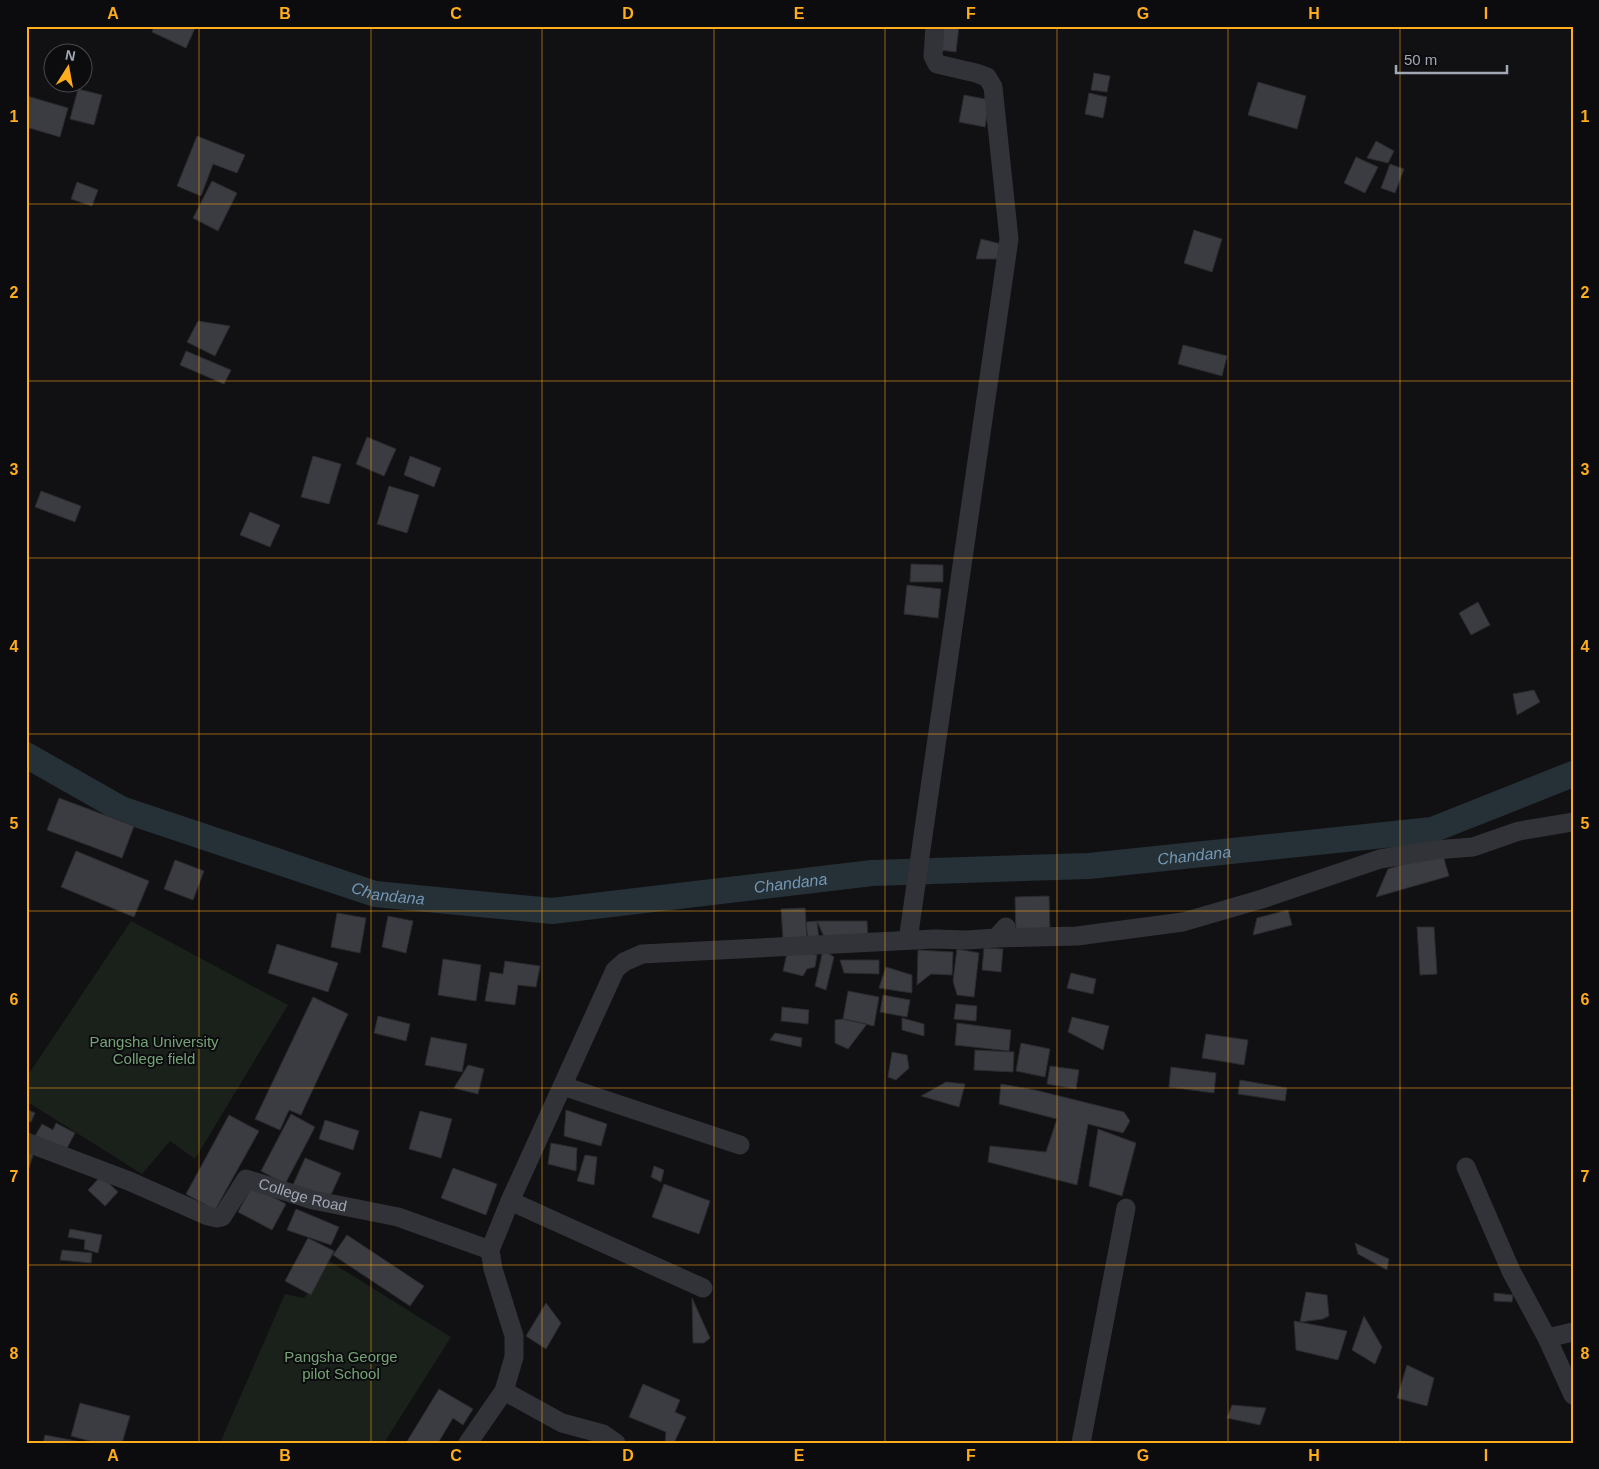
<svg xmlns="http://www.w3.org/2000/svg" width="1599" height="1469" font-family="Helvetica,sans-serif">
<rect width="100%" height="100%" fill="#111113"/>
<path fill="#19211a" d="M131,921L288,1005L195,1159L170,1141L142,1174L26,1101V1078Z
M329,1261L451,1337L384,1443H220L285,1294L304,1298Z"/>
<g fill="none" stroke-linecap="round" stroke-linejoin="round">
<path stroke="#263037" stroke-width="26" id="s1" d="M26,755L121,809L375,894L552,911L872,873L1089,866L1432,830L1573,774"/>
</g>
<path fill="#3a3c41" stroke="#2b2b2f" d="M26,26H30L26,39Z
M154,26H196L186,48L152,32Z
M943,26H959L956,52L940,50Z
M1094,73L1110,76L1107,92L1091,90Z
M1258,82L1306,96L1297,129L1248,115Z
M78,89L102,95L94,125L70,119Z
M1089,93L1107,97L1103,118L1085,114Z
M964,95L990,100L985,127L959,122Z
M27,96L68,108L60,137L26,127Z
M197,136L245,155L237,173L213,164L201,196L177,186Z
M1376,141L1394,151L1388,163L1367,158Z
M1356,157L1378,167L1365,193L1344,183Z
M1390,164L1404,169L1395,193L1381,188Z
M212,181L237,193L218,231L193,218Z
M77,182L98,190L92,206L71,199Z
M1194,230L1222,239L1212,272L1184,263Z
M981,239L1001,244L997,259H976Z
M198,321L230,326L215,356L187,342Z
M1183,345L1227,356L1222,376L1178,364Z
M186,351L231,370L224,384L180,365Z
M367,437L396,449L384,476L356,464Z
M313,456L341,464L329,504L301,497Z
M410,456L441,468L434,487L404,475Z
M389,486L419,495L407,533L377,524Z
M41,491L81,506L75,522L35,507Z
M250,512L280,525L270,547L240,535Z
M911,564L943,565V582H910Z
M907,585L941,589L938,618L904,614Z
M1478,602L1490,625L1471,635L1459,613Z
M1534,690L1540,702L1517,715L1513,694Z
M59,798L134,826L122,858L47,830Z
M76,851L149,881L134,917L61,887Z
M1442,852L1449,876L1376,897L1388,869Z
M175,860L204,871L193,900L164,889Z
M1049,896L1050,933L1016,935L1015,897Z
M805,908L807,937L783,939L781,909Z
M1288,910L1292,925L1253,935L1257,918Z
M337,913L366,918L360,953L331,947Z
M388,916L413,921L406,953L382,947Z
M817,921L819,940L808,941L806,922Z
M817,921H867L868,939H825Z
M1417,927H1434L1437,974L1420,975Z
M277,944L338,963L328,992L268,973Z
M984,948L1003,949L1001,972L982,970Z
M788,949L817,955L815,967L807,969L803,976L783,971Z
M957,949L979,953L974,997L957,995L953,981Z
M823,950L834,957L826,990L815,986Z
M918,950L953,952L952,975L931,974L917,985Z
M443,959L481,965L476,1001L438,995Z
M840,960H879V974L844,973Z
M505,961L540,966L536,987L518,985L515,1005L485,1001L490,972L503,974Z
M886,967L912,975V993L879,988Z
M1071,973L1096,979L1093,994L1067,988Z
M848,991L879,997L874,1026L843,1019Z
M883,995L910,1000L907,1017L880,1012Z
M313,997L348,1014L301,1115L289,1110L280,1130L255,1119Z
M956,1004L977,1006L976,1021L954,1019Z
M782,1007L809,1010L808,1024L781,1021Z
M378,1016L410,1024L406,1041L374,1033Z
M1072,1017L1109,1026L1103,1050L1068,1032Z
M902,1018L924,1024V1036L902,1030Z
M843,1019L867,1024L848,1049L835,1043V1020Z
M957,1023L1011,1030L1009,1051L955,1045Z
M775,1033L802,1038L801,1047L770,1040Z
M1206,1034L1248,1040L1244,1065L1202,1058Z
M431,1037L467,1044L462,1072L425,1065Z
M1021,1043L1050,1049L1045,1077L1016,1071Z
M975,1050L1014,1052L1013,1072L974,1070Z
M892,1052L907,1055L909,1068L896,1080L888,1077Z
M468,1065L484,1069L478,1094L454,1088Z
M1050,1066L1079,1070L1076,1089L1047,1084Z
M1171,1067L1216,1073L1214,1093L1169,1087Z
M1240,1080L1287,1088L1285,1101L1238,1094Z
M946,1082L965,1084L959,1107L921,1096Z
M1001,1084L1035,1090L1124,1112L1130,1121L1123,1133L1088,1124L1077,1185L988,1162L990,1146L1046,1152L1057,1119L999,1104Z
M26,1109L35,1113L31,1122L26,1120Z
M566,1110L607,1124L601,1146L564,1136Z
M420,1111L452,1119L441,1158L409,1149Z
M291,1114L315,1127L285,1184L261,1171Z
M229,1115L259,1131L215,1210L186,1194Z
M325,1120L359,1131L353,1150L319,1139Z
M56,1123L75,1133L65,1152L35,1136L42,1124L53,1130Z
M1098,1129L1136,1143L1122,1196L1089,1186Z
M551,1143L577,1148L576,1171L548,1164Z
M26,1149L34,1152L26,1177Z
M585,1155L597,1157L594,1185L577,1181Z
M305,1158L341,1173L328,1201L293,1185Z
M654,1166L664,1170L661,1182L651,1177Z
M453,1168L497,1184L486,1215L441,1198Z
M101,1176L118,1192L105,1206L88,1190Z
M664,1184L710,1201L699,1234L652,1217Z
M252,1186L286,1204L272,1230L238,1212Z
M296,1209L339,1227L331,1245L287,1230Z
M70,1229L102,1235L98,1253L84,1249L85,1240L68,1237Z
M347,1235L424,1286L410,1306L333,1255Z
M308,1238L334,1251L311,1295L285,1281Z
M1355,1243L1389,1259L1387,1270L1358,1254Z
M62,1250L92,1253L91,1263L60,1260Z
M1306,1292L1327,1295L1329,1316L1323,1319L1300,1322Z
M1494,1293L1513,1295L1512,1302L1494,1301Z
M692,1298L710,1338L704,1343H693Z
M546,1303L561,1323L546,1349L526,1336Z
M1364,1316L1382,1347L1375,1364L1352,1350Z
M1294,1321L1347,1331L1338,1360L1296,1350Z
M1407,1365L1434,1378L1427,1406L1397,1398Z
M643,1384L680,1400L675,1412L686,1417L674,1443H665L666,1432L629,1417Z
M439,1389L473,1409L463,1425L453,1418L438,1443H406Z
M80,1403L130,1416L122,1443H97L71,1436Z
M1232,1405L1266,1408L1260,1425L1227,1418Z
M45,1435L76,1441V1443H43Z"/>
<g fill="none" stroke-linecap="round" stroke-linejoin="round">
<g stroke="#313338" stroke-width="19">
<path d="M996,938L1077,936L1183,922L1262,899L1380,859L1435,850L1473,847L1519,831L1573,822"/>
<path d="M908,940L1009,239L993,87L987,77L976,73L937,64L933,56L935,26"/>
<path d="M563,1086L740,1145"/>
<path id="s2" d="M26,1142L129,1181L208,1216L217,1218L222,1217L246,1179L313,1200L398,1217L490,1250"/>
<path d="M1466,1167L1511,1271L1547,1338L1573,1395"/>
<path d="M510,1201L703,1288"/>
<path d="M1547,1338L1573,1332"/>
<path d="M504,1391L562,1423L603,1434L616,1443"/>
<path d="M468,1443L504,1391L514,1357V1336L493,1269L490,1250L510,1201L615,970L624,962L642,954L935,939L967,940L996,938L1006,927"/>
<path d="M1081,1443L1126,1208"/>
</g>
</g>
<path fill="none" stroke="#ffad1c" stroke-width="1" stroke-opacity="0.55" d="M199,26V1443M371,26V1443M542,26V1443M714,26V1443M885,26V1443M1057,26V1443M1228,26V1443M1400,26V1443M26,204H1573M26,381H1573M26,558H1573M26,734H1573M26,911H1573M26,1088H1573M26,1265H1573"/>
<g text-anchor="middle" stroke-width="4" stroke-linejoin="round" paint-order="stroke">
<g font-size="15" fill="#75a277" stroke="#0c0c0e">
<text x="154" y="1047">Pangsha University<tspan x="154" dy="17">College field</tspan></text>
<text x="341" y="1362">Pangsha George<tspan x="341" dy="17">pilot School</tspan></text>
</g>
<g font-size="15" fill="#a1a7b5" stroke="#0c0c0e">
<text dy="5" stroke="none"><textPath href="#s2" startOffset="315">College Road</textPath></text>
</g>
<g font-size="16" font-style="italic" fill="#7397b4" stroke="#0c0c0e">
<text dy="6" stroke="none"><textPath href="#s1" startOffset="1200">Chandana</textPath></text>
<text dy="6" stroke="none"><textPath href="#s1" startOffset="795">Chandana</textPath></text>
<text dy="6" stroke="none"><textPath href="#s1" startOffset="390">Chandana</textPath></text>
</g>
</g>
<rect width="1599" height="1469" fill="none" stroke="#0c0c0e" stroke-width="55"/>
<g transform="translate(68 68) rotate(11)"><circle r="24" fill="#0c0c0e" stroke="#484a51"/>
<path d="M0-4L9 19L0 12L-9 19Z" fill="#ffad1c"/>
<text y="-8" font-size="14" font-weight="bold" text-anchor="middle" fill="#a1a7b5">N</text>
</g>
<path d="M1396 65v8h111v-8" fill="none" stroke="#a1a7b5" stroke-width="2.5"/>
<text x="1404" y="65" font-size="15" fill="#a1a7b5" stroke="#0c0c0e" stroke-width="4" paint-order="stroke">50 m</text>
<rect x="28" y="28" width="1544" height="1414" fill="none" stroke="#ffad1c" stroke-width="2"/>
<g font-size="16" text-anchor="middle" font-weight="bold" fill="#ffad1c">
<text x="113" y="19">A</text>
<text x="285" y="19">B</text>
<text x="456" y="19">C</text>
<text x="628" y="19">D</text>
<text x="799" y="19">E</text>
<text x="971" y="19">F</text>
<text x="1143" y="19">G</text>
<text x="1314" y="19">H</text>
<text x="1486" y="19">I</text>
<text x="14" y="122">1</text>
<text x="1585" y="122">1</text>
<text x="14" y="298">2</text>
<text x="1585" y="298">2</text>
<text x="14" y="475">3</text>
<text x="1585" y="475">3</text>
<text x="14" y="652">4</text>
<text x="1585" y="652">4</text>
<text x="14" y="829">5</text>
<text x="1585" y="829">5</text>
<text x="14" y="1005">6</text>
<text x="1585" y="1005">6</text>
<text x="14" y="1182">7</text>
<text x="1585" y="1182">7</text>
<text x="14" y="1359">8</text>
<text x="1585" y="1359">8</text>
<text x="113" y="1461">A</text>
<text x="285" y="1461">B</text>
<text x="456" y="1461">C</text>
<text x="628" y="1461">D</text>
<text x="799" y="1461">E</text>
<text x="971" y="1461">F</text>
<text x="1143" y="1461">G</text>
<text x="1314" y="1461">H</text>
<text x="1486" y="1461">I</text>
</g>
</svg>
